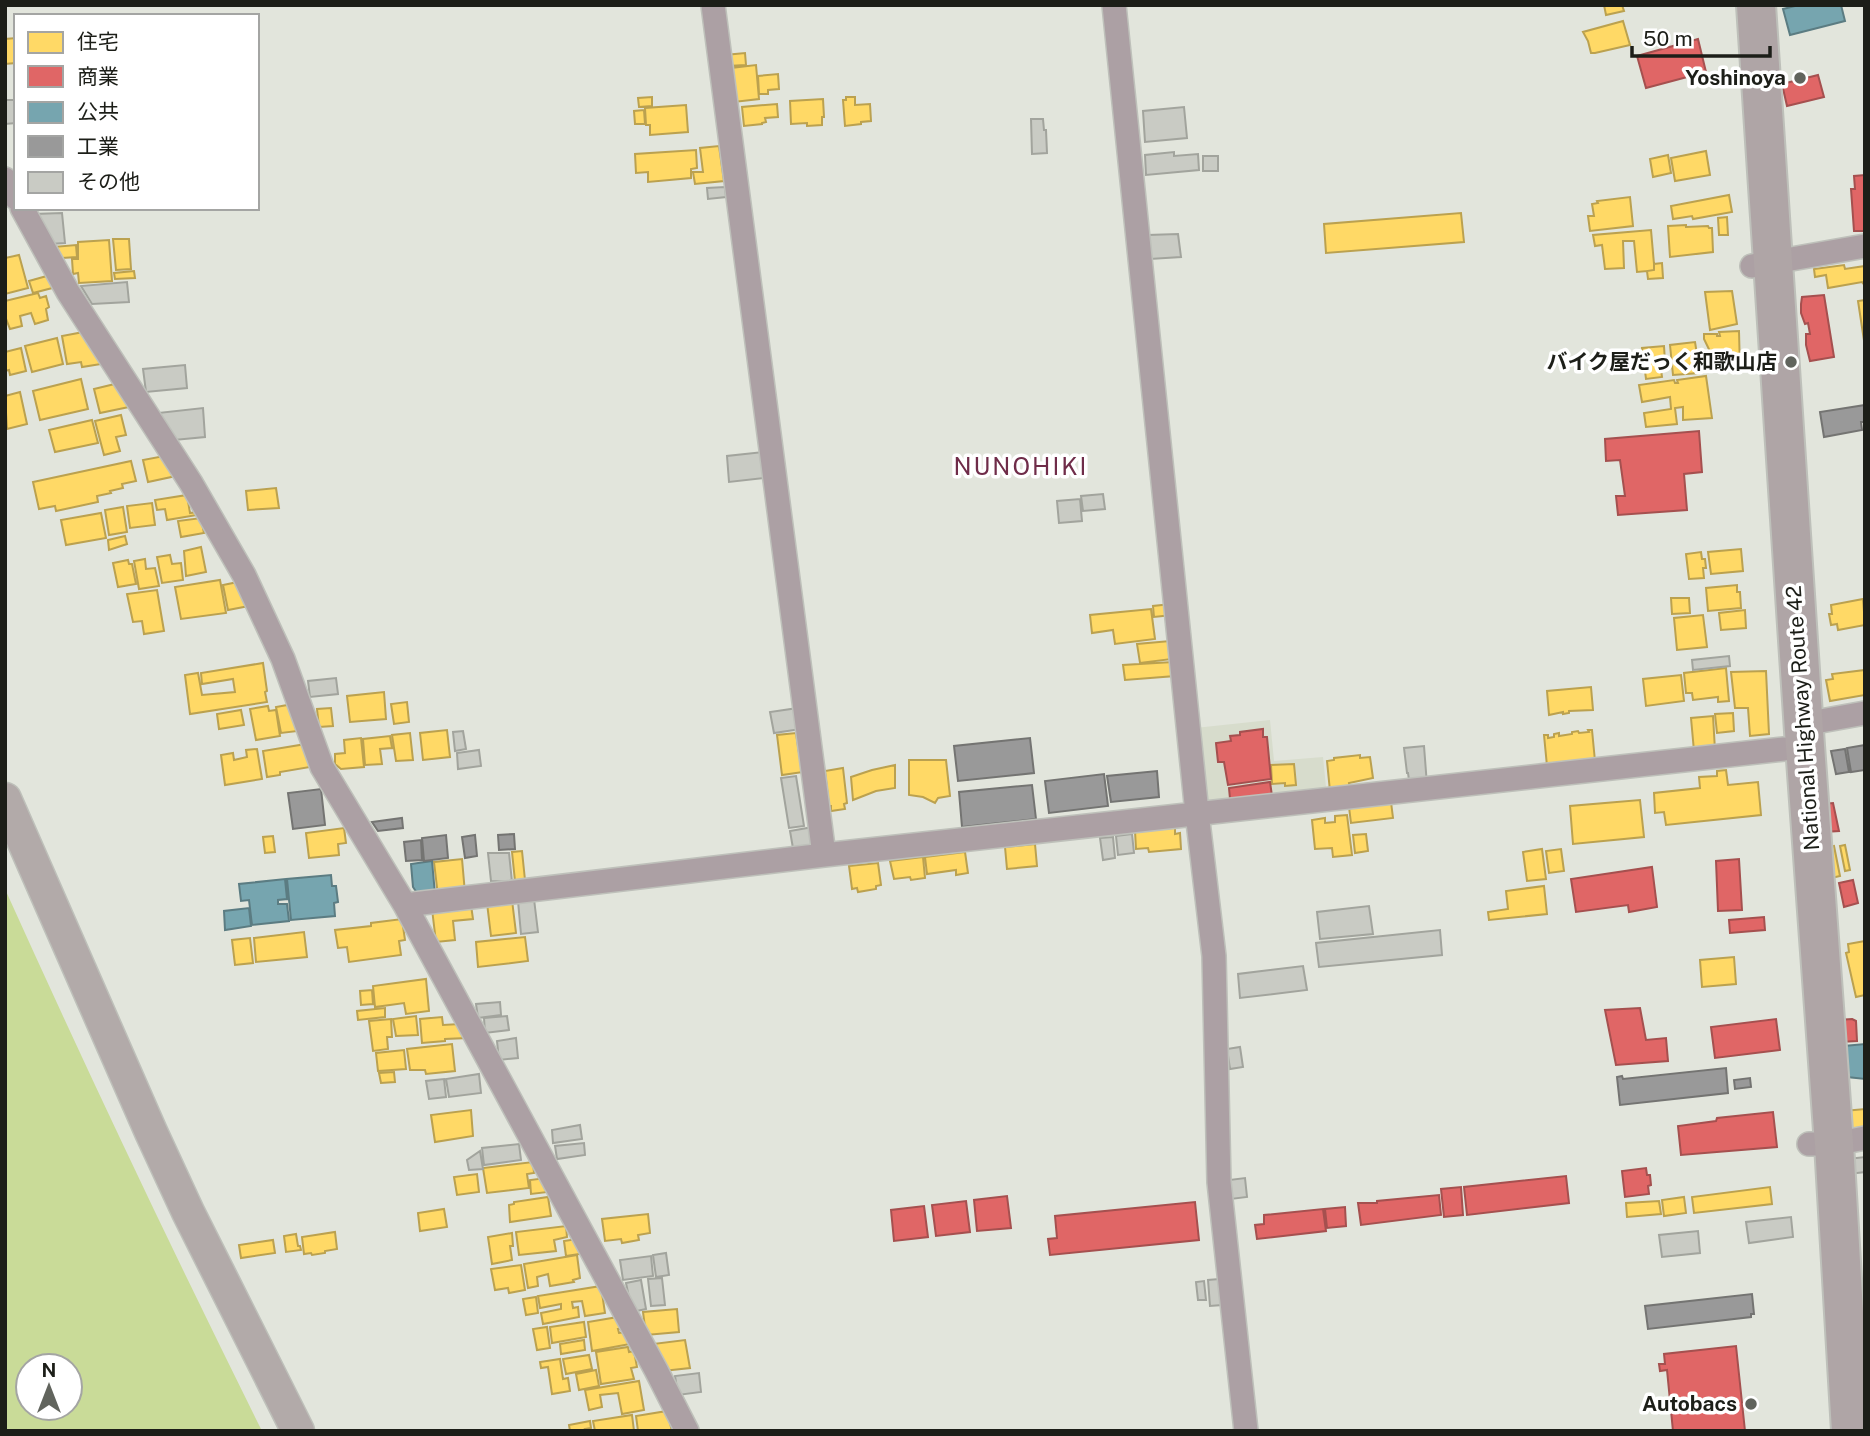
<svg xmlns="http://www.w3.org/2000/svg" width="1870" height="1436" font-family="'Public Sans','Noto Sans JP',sans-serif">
<rect width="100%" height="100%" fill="#e2e5dc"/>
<path fill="#d7dccc" d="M1270,720L1274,761L1323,757L1327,797L1202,810L1195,728Z"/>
<path fill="#c9db98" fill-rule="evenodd" d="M5,889C87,1071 173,1252 262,1431H5ZM28,1366H70V1408H28Z"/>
<path fill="#ffd966" stroke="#bba14f" stroke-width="2" d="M1604,5H1622L1624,11L1606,15Z
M1623,21L1630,45L1595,53H1591L1588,41L1583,32Z
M16,38V63L5,64V39Z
M745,53L746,65L727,66L725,55Z
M756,65L759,99L734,102L731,68Z
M778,74L779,89L768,90V94H759L758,76Z
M652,97V106L639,107L638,98Z
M846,97H855V105L870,104L871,121L861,122V124L845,126L843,100H846Z
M823,99L824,117H822V125L807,126V123L791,124L790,101Z
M777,104L778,117L765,118L766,122L762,123V124L744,126L742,107Z
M686,105L688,132L650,135V125H646L645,108Z
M644,110L645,124H635L634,111Z
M719,146L724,181L695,184L693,172H703L700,148Z
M696,150L697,168L691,169V178L648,182V172L636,173L635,154Z
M1706,151L1710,175L1675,181L1671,158Z
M1668,155L1671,173L1653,177L1650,159Z
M1729,195L1732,212L1693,219L1692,216L1673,219L1671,206Z
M1630,197L1633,226L1590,231L1588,216H1594L1592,204L1598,203L1597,201Z
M1461,213L1464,242L1326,253L1324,224Z
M1727,217L1728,235H1719L1718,218Z
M1686,225V227L1708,226L1709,228H1712L1713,252L1670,257L1668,226Z
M1651,230L1654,264L1662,263L1663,278L1648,279L1647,271L1637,272L1634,241H1623L1624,268L1605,269L1602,245L1595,246L1593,235Z
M113,239H129L131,269L116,270Z
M109,240L112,281L79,283L78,273L73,274L72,259H78V242Z
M76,245L77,257L62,258L53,247Z
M19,255L28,288L5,294V258Z
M1662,263L1663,278L1648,279L1647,271L1654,270V264Z
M1844,265L1845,269L1865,266V286L1862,282L1828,288L1826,275L1815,277L1814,269Z
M134,271L135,278L115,279L114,273Z
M54,274L60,286L33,293L29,281Z
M1732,291L1737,324L1710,330L1705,292Z
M38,293L40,298L46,296L49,307L46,309L48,320L35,324L31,313L20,316L22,326L10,329L5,316V301Z
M1865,300V347L1858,301Z
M89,331L101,364L82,367L81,362L67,364L62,336Z
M1739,331L1740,370L1722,371L1721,352L1718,353L1719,370L1704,339V334H1717V336H1720L1719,332Z
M57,338L63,364L32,372L25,346Z
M1695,342L1700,373L1673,375L1670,345Z
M1664,346L1665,362L1660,363L1662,377L1646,379L1642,348Z
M21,348L26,371L10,375L9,370L5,371V352Z
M1706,376L1712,418L1683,420V407L1675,408L1677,424L1646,427L1644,413L1671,409L1670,397L1642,402L1639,385L1674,380L1675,383H1678L1677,380Z
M81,379L88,409L40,420L33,391Z
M123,382L129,407L100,413L94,389Z
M20,392L27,424L7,429L5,396Z
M121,415L126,435L116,437L120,451L104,455L95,421Z
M92,420L98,443L55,452L49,430Z
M164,456L176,476L148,482L143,460Z
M131,461L136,481L122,484L123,488L110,491L111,493L97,496L98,502L56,511L55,506L39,509L33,482Z
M276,488L279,508L248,510L246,491Z
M187,495L190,513L197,512V515L167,520L165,509L157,510L155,500Z
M152,503L155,525L130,528L127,506Z
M123,507L127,532L109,535L105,510Z
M101,513L106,538L66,545L61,520Z
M201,518L204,533L181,537L178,521Z
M125,536L127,544L109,550L108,540Z
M201,547L206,572L186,576L184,551Z
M1741,549L1743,571L1711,574L1708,552Z
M1701,552L1702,559H1705L1706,568H1703L1704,578L1689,579L1686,554Z
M170,555L172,564L181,563L183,580L162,583L157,557Z
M145,559L146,569L155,568L159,586L139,589L134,561Z
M128,560L129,564H132L136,584L118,587L113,563Z
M220,580L226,613L181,619L175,587Z
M238,582L249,606L228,610L223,585Z
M1737,585V592H1740L1741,608L1708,611L1706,588Z
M157,590L164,631L144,634L142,621L133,622L127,594Z
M1671,598H1689L1690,613L1672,614Z
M1863,599L1865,625L1838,630L1837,624L1831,625L1829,614H1832L1831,605Z
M1171,604L1172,615L1154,617L1153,606Z
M1151,609L1155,639L1115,644L1113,630L1092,633L1090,615Z
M1745,610L1746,628L1721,630L1719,613Z
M1703,615L1707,647L1677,650L1674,618Z
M1170,641L1172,659L1140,663L1137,644Z
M1173,662L1175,676L1125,680L1123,665Z
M263,663L267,691L265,692L267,702L190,714L185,675L198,673L202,695L235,692L233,679L202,684L201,673Z
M1726,668L1729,701L1718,702V697L1693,700L1692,693H1686L1684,673Z
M1865,670V695L1830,701L1826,680L1833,679L1832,674Z
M1766,671L1769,734L1750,736L1748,708H1735L1731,672Z
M1681,675L1684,701L1646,706L1643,679Z
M1591,687L1593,710L1569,711V713L1563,714V712L1549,715L1547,691Z
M384,692L386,719L350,722L347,696Z
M407,702L409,722L394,724L391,704Z
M293,704L298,731L281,733L276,707Z
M268,706L269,711L276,710L280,736L256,740L250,709Z
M331,708L333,726L319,727L317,709Z
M241,710L244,725L219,729L217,714Z
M1733,713L1734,731L1717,733L1715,714Z
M1713,716L1715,750L1694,751L1691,718Z
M447,730L450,757L423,760L420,733Z
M1588,730H1592L1595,761L1547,766L1544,735H1548V738L1554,737V734L1559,733V736L1572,734V732L1578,731L1579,733L1589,732Z
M410,733L413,760L396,761L392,735Z
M796,733L799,753L808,752L810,771L782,775L777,735Z
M390,736L392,748L380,749L382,764L365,765L363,739Z
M361,738L364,767L341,769L335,764V754L345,753L344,740Z
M306,744L310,767L280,772V775L267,777L263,751Z
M257,749L262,779L225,785L221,755L233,753L234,760L247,757L246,750Z
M1360,755V758L1370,757L1373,778L1349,783L1350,789L1330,791L1327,761L1334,760V758Z
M909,760H946L950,796L938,798L935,803L923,797L909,795Z
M1294,764L1296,785L1285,786V783L1272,784L1271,765Z
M895,765V788L876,791L853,800L851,777L872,770Z
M843,768L847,803L844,804L845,809L831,811V806H829L825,771Z
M1726,770L1728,785L1758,782L1761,815L1666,825L1664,812L1655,813L1654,793L1700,788L1699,777L1717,776V771Z
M1640,800L1644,837L1573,844L1570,806Z
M1391,802L1393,818L1351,823L1349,807Z
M1347,815L1352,855L1333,857L1332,848L1315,849L1312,820L1325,818V823L1335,822V816Z
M1175,827V834L1180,833L1181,849L1149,852L1148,848L1136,849L1135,831Z
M344,828L346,843L338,844L339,855L309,858L306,833Z
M1366,834L1368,851L1355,853L1353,835Z
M273,836L275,852L265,853L263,837Z
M1035,844L1037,866L1007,869L1005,847Z
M1845,845L1850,870L1845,871L1840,846Z
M1834,846L1840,876L1827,879L1823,848Z
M1542,849L1546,879L1527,881L1523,852Z
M1561,849L1564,871L1549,873L1546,851Z
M522,851L525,880L515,881L512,852Z
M965,852L968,873L956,875V870L927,874L925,857Z
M923,857L925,878L911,880L910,877L894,879L890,861Z
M462,859L465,893L438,896L434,862Z
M878,863L881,885L876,886V889L858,892L857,888L852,889L849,866Z
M1544,886L1547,914L1489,920L1488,912L1508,909L1506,891Z
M512,900L516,933L491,936L487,903Z
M471,905L473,919L453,921L455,940L436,942L432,909Z
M402,919L405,940L399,941L401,955L349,962L347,947L338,948L335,930L371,926V923Z
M304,932L307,957L256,962L254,938Z
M525,937L528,961L478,967L476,942Z
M250,938L253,963L235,965L232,940Z
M1865,941V995L1856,997L1846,953L1849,952L1848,944Z
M1734,957L1736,984L1702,987L1700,960Z
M426,979L429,1011L406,1014L404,1003L375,1007L373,986Z
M372,990L373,1004L361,1005L360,991Z
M385,1008V1017L358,1020L357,1011Z
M416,1016L418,1035L396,1036L393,1019Z
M442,1017L443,1025L460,1024L467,1038L445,1039V1041L422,1043L420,1019Z
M391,1019L392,1037H387L388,1049L373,1051L369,1021Z
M452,1044L455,1071L426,1074L425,1070H410L407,1049Z
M404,1050L406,1069L378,1071L376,1053Z
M394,1072L395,1082L381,1083L379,1073Z
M1865,1109V1130L1847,1132L1844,1111Z
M471,1110L473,1136L435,1142L431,1115Z
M533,1162L534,1173L527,1174L529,1188L487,1193L483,1168Z
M477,1174L479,1192L457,1195L454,1177Z
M546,1178L548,1192L531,1194L530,1180Z
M1770,1187L1772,1204L1694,1213L1692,1197Z
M548,1197L551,1216L510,1222L509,1205L514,1204V1202Z
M1684,1197L1686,1213L1664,1216L1662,1200Z
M1659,1201L1661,1214L1627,1217L1626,1203Z
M444,1209L447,1227L420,1231L418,1213Z
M648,1214L650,1233L638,1235L639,1240L622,1243L621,1239L605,1241L602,1219Z
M566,1226L567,1237L554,1240L556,1251L519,1255L516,1232Z
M335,1232L337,1249L325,1251V1253L312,1255L311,1253L304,1254L302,1237Z
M512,1233L513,1246H510L512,1260L492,1264L488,1237Z
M296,1234L298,1246H300L301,1250L286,1252L284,1236Z
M584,1238L586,1253L566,1256L564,1241Z
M273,1240L275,1253L241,1258L239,1245Z
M577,1255L580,1278L573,1280L574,1282L550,1286L548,1274L537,1277L538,1286L528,1288L524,1264Z
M521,1265L525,1290L509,1293L508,1288L495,1290L491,1269Z
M601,1286L605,1313L585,1316L582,1301L572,1302L573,1308L578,1307L579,1317L543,1324L541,1313L561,1309V1304L540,1308L538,1296Z
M536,1297L538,1313L526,1315L523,1299Z
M677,1309L679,1332L646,1335L643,1312Z
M618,1317L620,1329H618L619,1333L628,1332L630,1344L592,1351L588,1322Z
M584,1322L586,1337L552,1343L550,1327Z
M547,1327L550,1348L537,1350L533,1329Z
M584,1340L585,1350L561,1354L560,1344Z
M685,1340L690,1368L663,1371L653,1344Z
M628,1347L629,1352L634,1351L637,1367L631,1368L634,1379L601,1384L596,1352Z
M589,1355L592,1369L566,1374L563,1359Z
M560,1359L563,1379L568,1378L570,1391L552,1394L548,1367L541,1368L540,1362Z
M596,1370L599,1386L579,1390L576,1374Z
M639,1381L644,1410L622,1414L618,1393L600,1395L602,1407L589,1410L585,1390Z
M667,1411L672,1431H638L636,1416Z
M632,1415L634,1431H595L593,1421Z
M590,1421L591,1428L585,1429L586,1431H570L569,1425Z"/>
<path fill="#e06666" stroke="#a5504f" stroke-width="2" d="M1698,39L1706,72L1646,88L1637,56Z
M1818,75L1824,97L1787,106L1782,84Z
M1865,175V231H1854L1851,189H1855L1854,176Z
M1824,295L1834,357L1810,361L1806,345V334H1810L1808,323L1805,324L1801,313V304L1802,297Z
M1699,431L1702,472L1684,474L1687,510L1618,515L1616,496H1625L1620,460L1606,461L1605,439Z
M1263,729V737H1267L1271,779L1228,785L1224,762H1218L1216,743L1231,741L1230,736L1240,735V732Z
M1270,782L1273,803L1231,809L1229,788Z
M1833,803L1839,831L1824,832L1823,804Z
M1739,859L1742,910L1718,911L1716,861Z
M1652,867L1657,907L1629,912L1628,905L1576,912L1571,879Z
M1853,880L1858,903L1844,907L1839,883Z
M1764,917L1765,930L1730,933L1729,920Z
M1640,1008L1646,1040L1666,1038L1668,1061L1616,1065L1605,1010Z
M1776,1019L1780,1050L1715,1058L1711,1027Z
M1852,1019L1856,1021L1857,1041L1840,1042L1838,1020Z
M1773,1112L1777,1147L1681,1155L1678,1126L1716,1121L1717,1118Z
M1646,1168L1647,1175H1650L1651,1185L1648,1186L1649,1194L1625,1197L1622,1171Z
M1566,1176L1569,1203L1467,1215L1464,1187Z
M1461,1187L1463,1215L1444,1217L1441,1189Z
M1439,1195L1441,1215L1361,1225L1358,1203H1377V1201Z
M1007,1196L1011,1228L977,1231L974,1200Z
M966,1201L970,1232L936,1236L932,1205Z
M1195,1202L1199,1240L1050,1255L1048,1239L1057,1238L1055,1216Z
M924,1206L928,1237L894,1241L891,1210Z
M1345,1207L1346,1226L1327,1228L1325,1209Z
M1323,1209L1326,1231L1257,1239L1255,1225L1264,1224V1215Z
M1736,1346L1745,1431H1673L1667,1370L1660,1371L1659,1364H1665L1664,1354Z"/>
<path fill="#76a5af" stroke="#5b7c82" stroke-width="2" d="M1799,5H1841L1845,21L1790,35L1783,9Z
M432,861L435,894L419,896L413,887L411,864Z
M331,875L332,886H336L338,902L334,903L335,916L291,920L287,879Z
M285,879L287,899L278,900V904H287L289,921L252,925L249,900L241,901L239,884Z
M249,908L251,926L225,930L224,911Z
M1865,1044V1079L1847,1077L1844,1046Z"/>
<path fill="#999" stroke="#747472" stroke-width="2" d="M1865,405V422H1861L1862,430L1824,437L1820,412Z
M1030,738L1034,773L958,781L954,746Z
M1865,745V770L1851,772L1847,748Z
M1845,749L1849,772L1836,774L1831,751Z
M1157,771L1159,797L1111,802L1107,776Z
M1104,774L1108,806L1049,813L1045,781Z
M1032,785L1036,819L962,827L959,792Z
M321,789L325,825L293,829L288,793Z
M402,818L403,828L378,831L372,822Z
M514,834L515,849L499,850L498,835Z
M446,835L448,858L424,861L422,838Z
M475,835L477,856L465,858L462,837Z
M421,840L422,860L406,861L404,842Z
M1726,1068L1728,1093L1620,1105L1617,1077L1622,1076L1623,1079Z
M1750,1078L1751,1087L1735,1089L1734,1080Z
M1752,1294L1754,1314H1751V1317L1648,1329L1645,1306Z"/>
<path fill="#c9cbc4" stroke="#a2a49d" stroke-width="2" d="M5,100H16V123L5,124Z
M1184,107L1187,138L1145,142L1143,111Z
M1031,119H1043L1044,130H1046L1047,153L1032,154Z
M1174,152V156L1198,154L1199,170L1146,175L1145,155Z
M1203,156H1218V171H1203Z
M725,187L726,197L708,199L707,188Z
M62,213L65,243L49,244L34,214Z
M1178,234L1181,257L1150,259L1148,235Z
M127,282L129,302L92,304L81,286Z
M185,365L187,388L146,392L143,369Z
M203,408L205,437L174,440L158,413Z
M763,452L765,478L729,482L727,456Z
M1103,494L1105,509L1083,511L1081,496Z
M1080,499L1082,521L1059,523L1057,501Z
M1729,656L1730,666L1693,670L1692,660Z
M336,678L338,694L310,697L308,681Z
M798,708L801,729L774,733L770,712Z
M463,731L466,749L455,751L453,732Z
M1424,746L1427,785L1410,787L1408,773H1407L1404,748Z
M479,750L481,766L458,769L457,753Z
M796,776L804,826L789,828L781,778Z
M813,827L817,850L794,854L790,831Z
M1132,834L1134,853L1118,855L1116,836Z
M1113,837L1115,858L1103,860L1100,838Z
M488,853H509L512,882L491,881Z
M534,899L538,932L521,934L518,901Z
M1369,906L1373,934L1320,939L1317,912Z
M1440,930L1442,955L1319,967L1316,943Z
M1303,966L1307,990L1240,998L1238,974Z
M500,1002L501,1015L478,1018L476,1004Z
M507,1016L509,1030L485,1033L484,1018Z
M516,1038L518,1058L499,1060L497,1041Z
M1240,1047L1243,1067L1230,1069L1227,1049Z
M479,1074L481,1093L449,1097L446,1079Z
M444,1079L446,1097L429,1099L426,1081Z
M580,1125L582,1139L553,1143L552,1130Z
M584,1143L585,1155L557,1159L555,1146Z
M519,1144L521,1160L484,1165L482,1148Z
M480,1151L483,1169L469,1170L467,1160Z
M1865,1157V1172L1849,1174L1848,1159Z
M1245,1178L1247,1197L1231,1199L1229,1180Z
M1791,1217L1793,1237L1749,1243L1746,1222Z
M1698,1231L1700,1253L1662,1257L1659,1235Z
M666,1253L669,1275L656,1277L653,1255Z
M651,1256L653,1276L623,1280L620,1260Z
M662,1278L665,1305L651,1306L648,1279Z
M1219,1279L1222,1305L1210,1306L1208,1280Z
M641,1280L646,1309L632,1312L626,1283Z
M1204,1281L1206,1300H1198L1196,1282Z
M699,1373L701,1392L678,1395L675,1376Z"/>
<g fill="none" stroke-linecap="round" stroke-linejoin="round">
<defs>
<path id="street" d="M713,5L824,855
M1114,5L1197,813L1214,956L1219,1182L1246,1431
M5,179L16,198
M22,208L68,292L191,483L244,575L283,659L322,767L405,905L656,1370L687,1431
M1752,266L1865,246
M1804,724L1865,713
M405,905L824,855L1784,749
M1809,1144H1834L1865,1138"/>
<path id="secondary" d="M5,799L151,1132L188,1212L298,1431"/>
<path id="highway" d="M1756,5L1805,746L1834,1144L1851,1431"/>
</defs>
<use href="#street" stroke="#bec0ba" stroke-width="26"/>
<use href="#secondary" stroke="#bec0ba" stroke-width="35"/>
<use href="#highway" stroke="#bec0ba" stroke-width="42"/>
<use href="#street" stroke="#aca0a4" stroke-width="23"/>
<use href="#secondary" stroke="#b2aaa9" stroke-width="32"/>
<use href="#highway" stroke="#afa5a6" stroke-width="38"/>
</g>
<g fill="#61645d" stroke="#fff" stroke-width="2.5">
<circle cx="1800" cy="78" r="7"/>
<circle cx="1791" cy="362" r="7"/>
<circle cx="1751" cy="1404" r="7"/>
</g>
<g text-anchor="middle" stroke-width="7" stroke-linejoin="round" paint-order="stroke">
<g font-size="21" font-weight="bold" fill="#1c1e18" stroke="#fff" text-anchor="end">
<text x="1786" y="85">Yoshinoya</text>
<text x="1777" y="369">バイク屋だっく和歌山店</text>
<text x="1737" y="1411">Autobacs</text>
</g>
<g font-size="21" fill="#1c1e18" stroke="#fff">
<text transform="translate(1803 718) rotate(-94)" y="7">National Highway Route 42</text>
</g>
<g font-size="24" letter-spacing="2" fill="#6f2c49" stroke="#fff">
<text x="1021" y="475">NUNOHIKI</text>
</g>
</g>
<rect width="1870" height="1436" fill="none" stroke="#1c1e18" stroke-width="14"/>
<rect x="14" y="14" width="245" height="196" fill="#ffffff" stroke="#a4a5a3" stroke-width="2"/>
<rect x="28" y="32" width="35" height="21" fill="#ffd966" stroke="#a4a5a3" stroke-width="2"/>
<text x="77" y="49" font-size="21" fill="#1c1e18">住宅</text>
<rect x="28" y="66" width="35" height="21" fill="#e06666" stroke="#a4a5a3" stroke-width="2"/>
<text x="77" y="84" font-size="21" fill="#1c1e18">商業</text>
<rect x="28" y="102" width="35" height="21" fill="#76a5af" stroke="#a4a5a3" stroke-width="2"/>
<text x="77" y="119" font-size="21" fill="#1c1e18">公共</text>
<rect x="28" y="136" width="35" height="21" fill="#999999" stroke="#a4a5a3" stroke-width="2"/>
<text x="77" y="154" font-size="21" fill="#1c1e18">工業</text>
<rect x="28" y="172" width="35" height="21" fill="#c9cbc4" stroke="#a4a5a3" stroke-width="2"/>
<text x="77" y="189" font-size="21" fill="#1c1e18">その他</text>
<g transform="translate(49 1387)"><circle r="33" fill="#ffffff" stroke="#a4a5a3" stroke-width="2"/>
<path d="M0-5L12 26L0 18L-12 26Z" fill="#61645d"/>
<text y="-10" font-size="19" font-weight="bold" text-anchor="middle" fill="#1c1e18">N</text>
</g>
<path d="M1632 46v10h138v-10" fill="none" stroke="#1c1e18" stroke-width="3.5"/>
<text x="1643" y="46" font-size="21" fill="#1c1e18" stroke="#ffffff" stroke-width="5" paint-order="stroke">50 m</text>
</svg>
